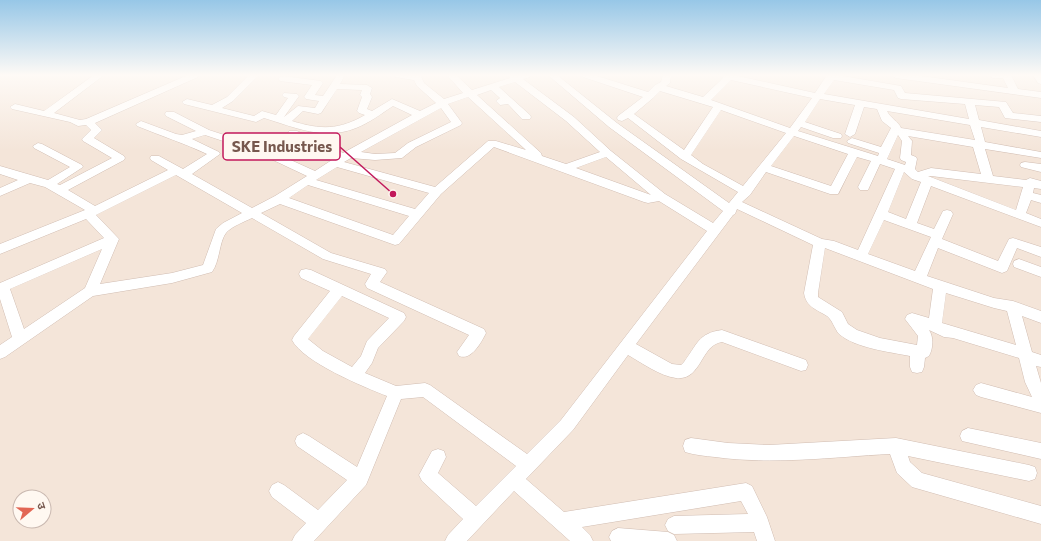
<svg xmlns="http://www.w3.org/2000/svg" width="1041" height="541" font-family="Commissioner,'Noto Sans Devanagari',sans-serif">
<rect width="100%" height="100%" fill="#fcf4eb"/>
<path fill="#f4e5d9" fill-rule="evenodd" d="M0,75H1041V541H0ZM20,497H44V521H20Z"/>
<g fill="none" stroke-linecap="round" stroke-linejoin="round">
<defs>
<path id="minor" d="M94,75H104L54,113L80,120L86,119L188,75H200L198,77L95,123L102,130L94,138L124,156L125,158L124,160L68,190L95,206L168,170L151,160L150,158L151,156H159L183,169L207,154C184,143 161,136 137,126L136,124L141,121L176,134L182,135L196,131L166,116L165,114L166,112H174L209,130L264,148L315,171L335,158L289,135L288,133L289,131H297L343,153L412,115L393,106C381,114 369,123 356,128C324,141 294,127 264,118L256,122L184,104L182,102L187,99L212,105L227,97L249,75H259L233,101L222,108L254,116L262,111L276,115L288,98L284,97L282,95L284,93L297,94L299,96L284,117L298,106L315,108L319,101L306,99L304,97L312,85L280,81L278,79L280,77L283,76L321,81L323,83L315,95L323,96L337,75H345L340,84L367,85L372,88L370,94L372,97L367,109L372,111L392,99L420,111L436,103L417,86L414,80L395,77L394,75L421,76L424,83L444,99L463,93L447,75H456L472,90L510,78L508,75H531L530,77L523,79L574,117L611,151L665,194L713,223L723,211L609,127L548,75H557L617,123L729,203L738,192L681,159L628,118L622,121L618,120L617,118L618,116L643,97L583,77L582,75H594L648,92L655,85L661,82L663,75H671L670,83L666,86L703,97L721,80L725,75H733L815,93L827,75H837L901,86L905,93L1006,102L1013,113L1041,116V122L1005,118L999,107L975,105L979,120L1041,131V137L981,127L985,142L1041,152V158L985,149L993,176L1026,180L1030,178L1041,181V189L1034,188L1033,193L1041,195V203L1031,200L1026,213L1041,219V227L931,186L917,223L934,229L943,211L947,210L951,211L953,214L942,239L998,261L1009,239L1013,238L1041,247V257L1017,248L1007,271L1002,273L938,248L927,276L994,298L1013,301L1041,311V323L1022,316L1032,352L1041,355V367L1036,366L1041,383V413L981,397L976,395L973,390L976,385L981,383L1032,397L1025,382L1019,358L953,338L944,337L929,330C934,337 933,349 929,356L925,358L924,367L922,372L917,373L912,372L910,367V356C890,352 855,348 839,334C834,328 833,321 827,316C816,309 806,307 804,293L813,245L737,209L735,214L733,215L636,344L672,364L681,365L684,362C697,345 698,333 722,330L806,360L808,365L806,370L801,371L722,342C700,345 702,381 676,378C660,376 642,363 628,355L573,430L526,479L564,512L746,483L752,486L767,517L775,541H757L754,532L674,534L668,531L665,525L668,519L674,516L748,514L741,501L582,527L590,535L593,541H570L514,491L467,541H445L448,535L463,519L422,481L419,475L432,451L438,449L444,451L446,457L438,473L476,506L516,466L423,397L401,399L366,485L314,541H292L295,535L306,523L272,497L269,491L272,485L278,482L284,485L318,510L347,480L297,446L295,441L297,436L303,433L309,436L357,467L387,396C364,387 303,362 292,340L294,336L330,291L301,278L299,274L301,270L306,269L311,270L404,313L406,317L404,321L378,348L372,363L365,373L396,386L425,383L430,385L527,454L561,420L707,231L659,201L648,203L644,202L494,147L441,194L399,244L395,245L280,204L261,213L331,253L385,269L387,272L380,282L484,329L486,333C481,343 471,361 459,356L457,352L469,335L367,288L365,284L371,274L323,259L252,218C244,222 232,226 226,233C219,242 220,261 212,272L172,283L93,296L5,357L0,359V345L12,337L0,299V283L104,238L86,219L0,254V244L85,210L45,187L30,183L0,196V188L18,180L0,174V166L48,180L70,167L34,148L33,146L38,143L42,144L82,165L83,167L57,184L60,185L112,158L83,141L82,139L91,130L86,125L78,126L70,122L12,109L10,107L15,104L44,111ZM731,80L812,98L790,128L711,100ZM834,80L894,90L898,98L901,99L965,104L969,119L824,94ZM515,82L566,121L600,152L566,164L542,156L541,153L477,95L491,90L500,98L496,101L500,105L508,104L522,119H530L531,117L530,115L499,87ZM337,89L362,90L360,95L362,97L357,111L359,113L365,115C339,130 321,130 292,121L303,111L318,114L321,113ZM660,91L713,107L684,150L634,114L653,98ZM468,97L526,150L496,141H488L435,187L344,162L351,158L375,160L402,158L416,147L461,125L462,123L448,104ZM820,99L855,105L845,134L850,137L855,134L864,107L877,109L882,121L891,128L881,147L852,138L847,141L848,143L879,153L878,156L798,131L801,127L833,138H841L842,136L841,134L805,122ZM441,108L451,122L408,143L395,153L375,154L361,152ZM721,110L786,133L743,186L703,164L691,155ZM887,111L970,125L975,140L901,128C899,122 890,118 887,111ZM205,135L256,152L307,176L275,196L252,208L192,174L220,154L219,152L192,139ZM898,135L902,141L900,158L901,160L906,162L905,165L887,159ZM794,136L848,154L831,186L771,166ZM908,136L973,147L981,174L931,168L918,172L915,169L917,159L916,157L911,155L912,141ZM606,157L651,195L576,168ZM857,157L871,161L858,187L860,190H868L880,164L895,169L858,250L834,241L822,239L742,202L750,195L766,172L830,194H838ZM337,167L429,193L415,209L316,180ZM904,172L912,179L921,182L906,219L888,212ZM176,175L242,213L223,223L216,229L203,265L172,273L100,284L119,239L96,215ZM928,176H931L1023,187L1016,210ZM308,185L409,216L393,235L289,198ZM884,220L931,237L915,271L868,254ZM825,248L933,289L929,318L912,313L907,315L905,319L918,336L917,345L880,338L857,330L848,324L842,312L818,297V293ZM102,249L85,288L24,329L10,289ZM946,293L994,308L1007,311L1016,345L942,323ZM342,296L389,318L367,341L361,356L352,367L323,351L308,339Z
M891,75H914L1008,88L1003,78H993L988,75H1011L1018,89L1041,92V98L896,78Z
M1033,75H1041V84L1038,83Z
M1025,162L1041,164V172L1021,167L1020,165L1021,163Z
M1019,259L1041,267V277L1014,267L1013,264L1014,261Z
M968,428L1041,443V459L962,441L960,436L962,431Z
M691,438L728,443L769,445L896,438L1029,465L1035,467L1037,473L1035,479L1029,481L908,456L910,462L922,473L1041,506V524L912,487L897,473L890,454C833,457 773,465 715,457C705,456 695,455 685,452L683,446L685,440Z
M618,528L668,532L674,535L677,541H611L609,537L612,531Z"/>
</defs>
<use href="#minor" stroke="#d1bdb2" stroke-width="1"/>
<use href="#minor" fill="#fff" fill-rule="evenodd"/>
</g>
<linearGradient id="sky" x2="0" y2="1"><stop stop-color="#97c7e7"/><stop offset="0.5" stop-color="#fefaf6"/><stop offset="1" stop-color="#fefaf6" stop-opacity="0"/></linearGradient>
<rect width="1041" height="150" fill="url(#sky)"/>
<path fill="none" stroke="#c2185b" stroke-width="1.5" d="M393 194L340 147"/>
<circle fill="#c2185b" stroke="#fff8f1" stroke-width="1.5" cx="393" cy="194" r="4"/>
<rect fill="#fff8f1" stroke="#c2185b" stroke-width="1.5" x="223" y="133" width="117" height="27" rx="4"/>
<g font-size="15" text-anchor="middle" font-weight="bold" fill="#77584e">
<text x="282" y="152">SKE Industries</text>
</g>
<g transform="translate(32 509) rotate(71)"><circle r="19" fill="#fff8f1" stroke="#c9b8b0"/>
<path d="M0-3L7 15L0 10L-7 15Z" fill="#e26654"/>
<text y="-6" font-size="11" font-weight="bold" text-anchor="middle" fill="#77584e">उ</text>
</g>
</svg>
